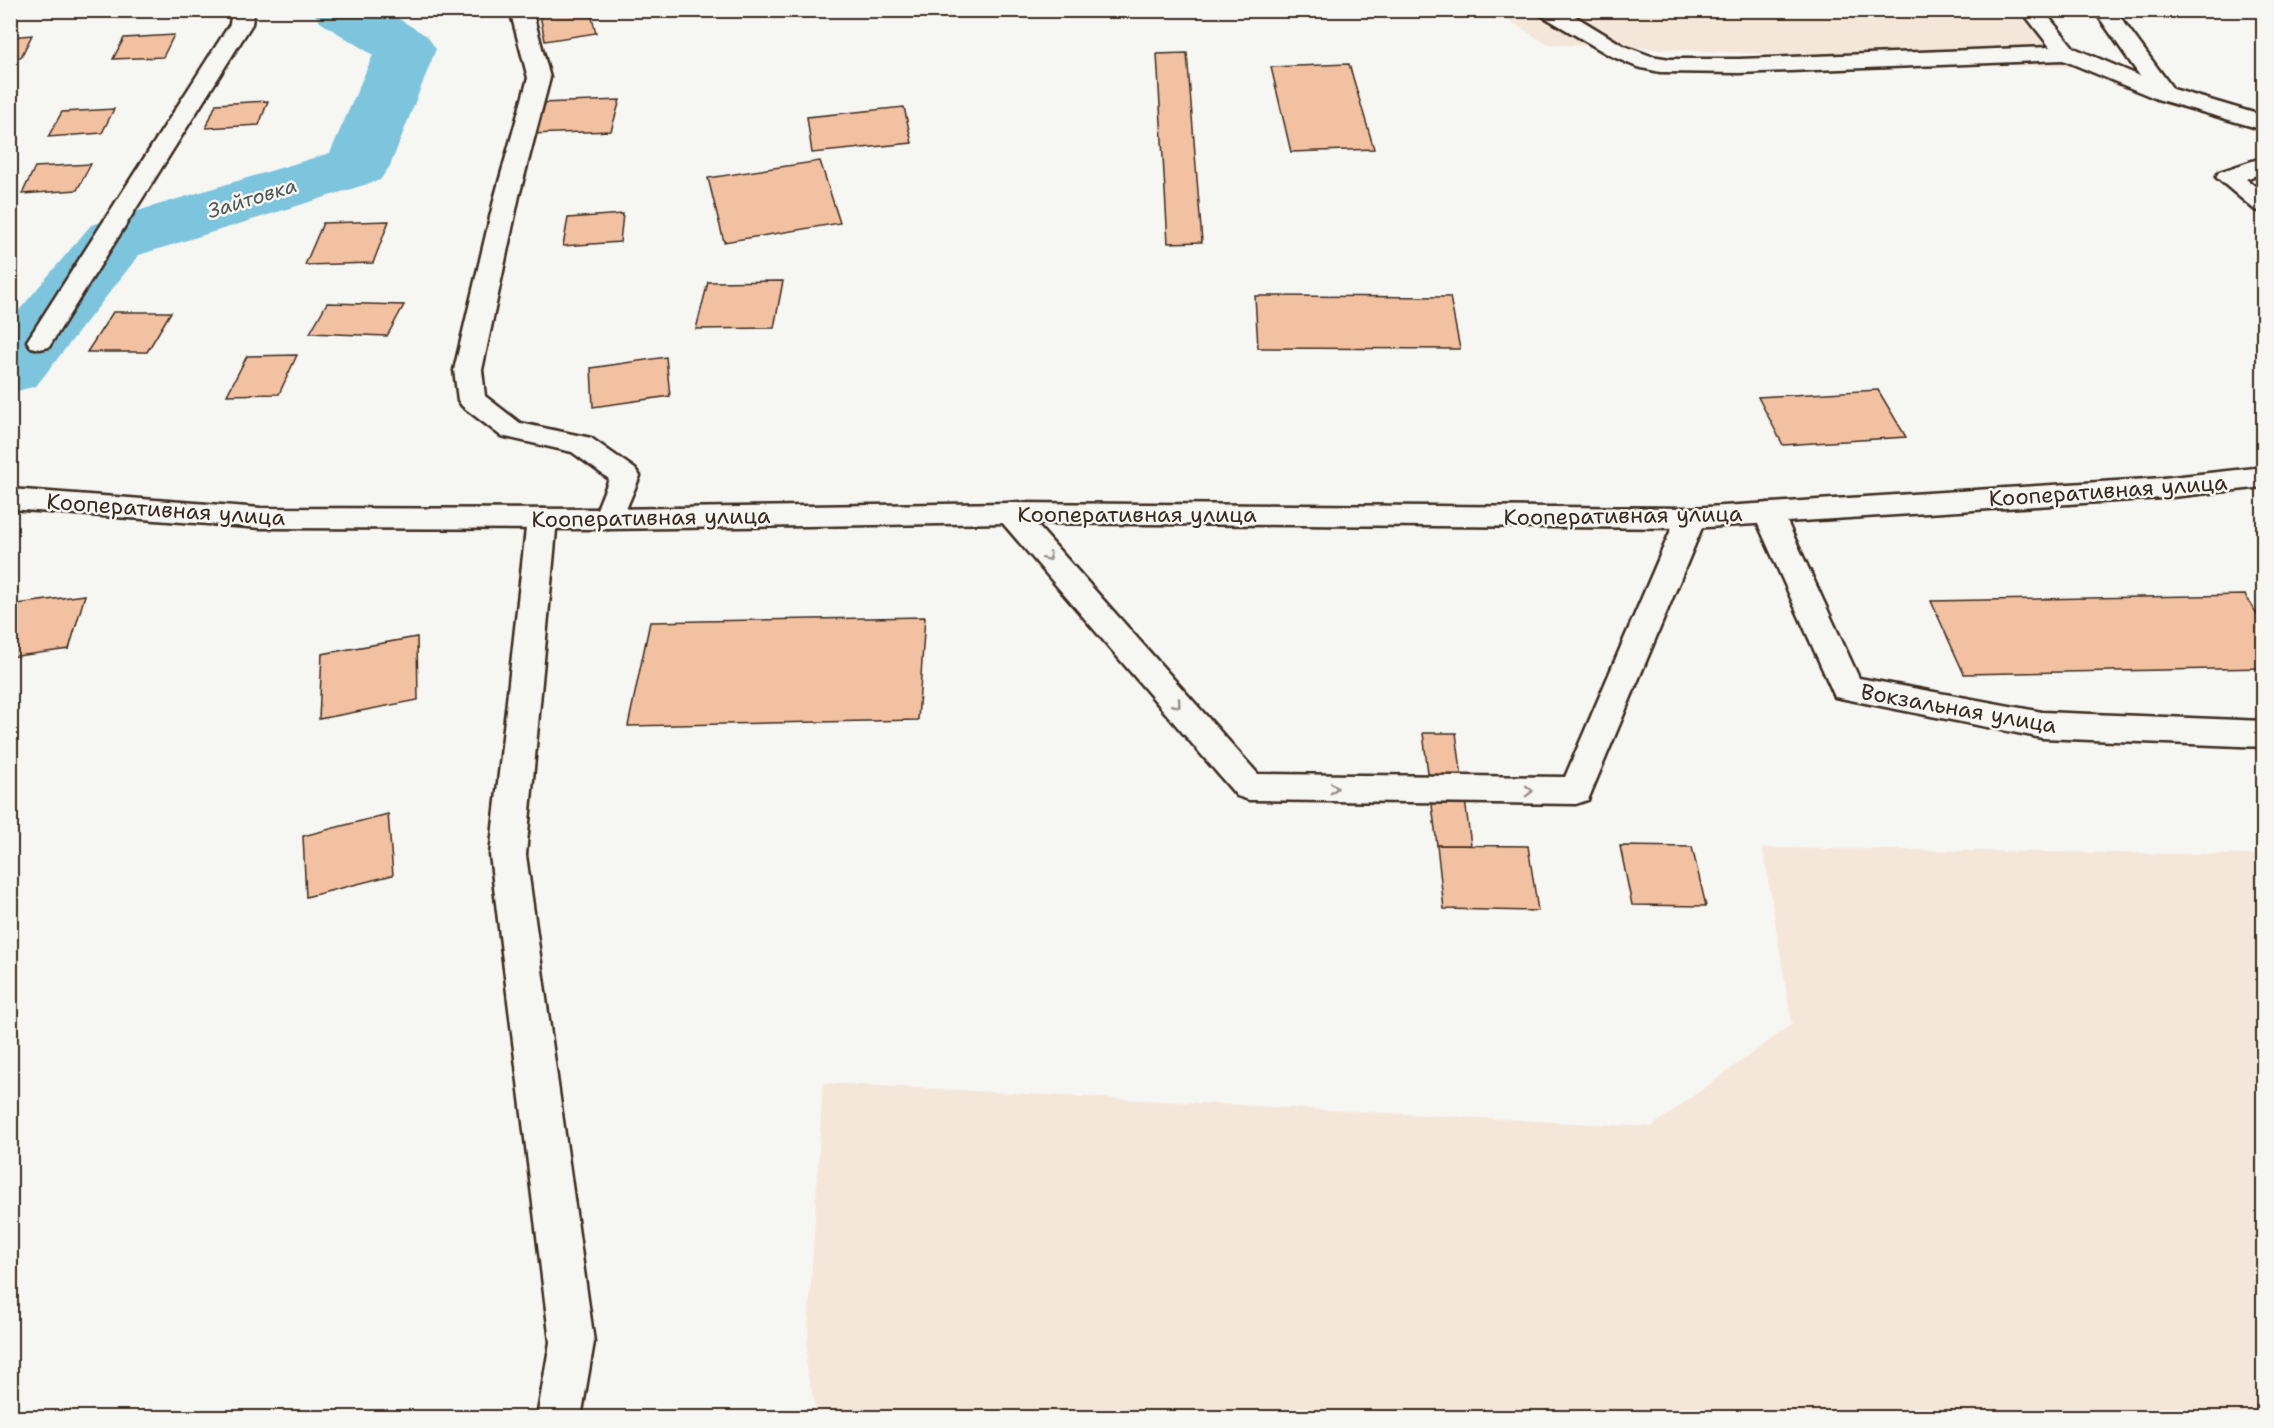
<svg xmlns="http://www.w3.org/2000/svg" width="2274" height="1428" font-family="'Shantell Sans',sans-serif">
<rect width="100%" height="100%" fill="#f6f6f2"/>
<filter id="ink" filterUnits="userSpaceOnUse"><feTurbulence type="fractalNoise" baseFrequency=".0167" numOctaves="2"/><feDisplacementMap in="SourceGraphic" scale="12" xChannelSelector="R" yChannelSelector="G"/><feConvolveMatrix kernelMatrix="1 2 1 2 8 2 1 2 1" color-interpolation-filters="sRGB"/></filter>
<g filter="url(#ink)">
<path fill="#f5e6da" d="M1494,11H2047L2092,68L1547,44Z
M1763,848L2263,855V1417H818L806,1367L823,1083L1651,1127L1792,1024Z"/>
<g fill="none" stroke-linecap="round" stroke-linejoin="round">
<path fill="#7dc4dd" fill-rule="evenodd" d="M312,10H384L427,36L436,49L390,166L380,180L139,255L36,386L10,393V321L91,225L330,153L373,55L320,22Z"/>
</g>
<path fill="#f2c1a2" stroke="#3b2a1e" stroke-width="1.5" d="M539,10H590L596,33L545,41Z
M32,35L21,57L10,58V37Z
M174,35L163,57L113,59L124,38Z
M1187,53L1202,242L1168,243L1157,54Z
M1349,64L1374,149L1291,152L1271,67Z
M620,100L611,131L530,134L540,103Z
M268,101L259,125L206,128L216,104Z
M904,107L912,143L812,153L807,117Z
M114,109L102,133L48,137L62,112Z
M820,161L840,223L724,242L708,178Z
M91,164L77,190L22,194L35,167Z
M623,214L620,242L563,246L568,218Z
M389,221L373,263L305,265L323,223Z
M783,281L774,328L696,329L708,282Z
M1255,296L1450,297L1460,349L1258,348Z
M327,303L404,305L387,336L310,333Z
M113,312H171L147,352H87Z
M297,355L279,394L227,395L247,356Z
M666,357L670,396L593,407L591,368Z
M1878,390L1906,437L1783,445L1758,397Z
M85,595L69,649L10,657V605Z
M2245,595L2264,625V668L1964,674L1931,601Z
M925,617L918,720L628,726L650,622Z
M417,637L418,700L319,719L322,654Z
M1423,733H1456L1471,845H1437Z
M388,814L393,875L306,897L303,836Z
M1437,845L1528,846L1538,911L1444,909Z
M1620,846L1692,847L1706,906L1632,905Z"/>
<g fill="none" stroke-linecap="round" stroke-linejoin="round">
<defs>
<path id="minor" d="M232,10H254L252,24L49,347L40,349L31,347L27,341L230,24Z
M510,10H532L550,78L519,196L482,370L485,396L520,423L591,438L635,469L640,476L619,526L608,529L597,526L593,519L609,479L572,452L501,436L462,406L458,400L454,370L495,196L528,78Z
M1539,10H1565L1624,46L1651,56L1670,59H1739L2050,47L2021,10H2043L2074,48L2140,76L2094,10H2115L2173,89L2264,116V130L2157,99L2063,60L1739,73L1660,72L1637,67L1609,55L1541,15Z
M2264,157V172L2246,179L2264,193V212L2255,210L2216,177L2219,172Z
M1010,503L1020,506L1258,774L1565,777L1676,518L1680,511L1691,508L1702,511L1706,518L1588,800L1576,804L1249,800L1237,796L1000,520L995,513L1000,506Z
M1768,503L1778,506L1783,513L1859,678L2042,712L2264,721V747L2042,738L1835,697L1753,513L1758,506Z
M542,509L553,512L557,519L526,855L594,1342L581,1418H537L550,1342L490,855L527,519L531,512Z"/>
<path id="major" d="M2264,467V487L2163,498L1691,528L1010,523L608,529L261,528L10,509V489L261,508L608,509L1010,503L1691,508L2163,478Z"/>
</defs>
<use href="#minor" stroke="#3b2a1e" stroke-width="5"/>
<use href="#major" stroke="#3b2a1e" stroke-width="5"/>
<use href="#minor" fill="#f6f6f2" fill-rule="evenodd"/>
<use href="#major" fill="#f6f6f2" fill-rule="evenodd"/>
</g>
<defs><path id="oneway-chevron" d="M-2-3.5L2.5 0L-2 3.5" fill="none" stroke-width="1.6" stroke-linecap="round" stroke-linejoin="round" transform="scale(1.5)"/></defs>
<g stroke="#989088">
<use href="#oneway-chevron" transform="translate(1048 557) rotate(49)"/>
<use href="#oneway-chevron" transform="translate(1177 704) rotate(49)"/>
<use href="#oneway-chevron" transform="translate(1334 788) rotate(1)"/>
<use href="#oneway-chevron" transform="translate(1529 791) rotate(1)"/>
</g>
</g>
<g text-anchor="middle" stroke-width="5" stroke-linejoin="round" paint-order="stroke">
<g font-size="20" font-style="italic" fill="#4f5857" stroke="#f6f6f2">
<text transform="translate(252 198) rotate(-17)" y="7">Зайтовка</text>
</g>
<g font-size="22" fill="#3b2a1e" stroke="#f6f6f2">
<text transform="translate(2108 490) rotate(-4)" y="8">Кооперативная улица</text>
<text transform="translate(166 509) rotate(4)" y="8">Кооперативная улица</text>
<text x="1137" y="522">Кооперативная улица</text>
<text transform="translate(1623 515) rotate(-1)" y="8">Кооперативная улица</text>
<text transform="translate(651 517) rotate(-1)" y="8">Кооперативная улица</text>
<text transform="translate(1959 708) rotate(10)" y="8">Вокзальная улица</text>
</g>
</g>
<rect width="2274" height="1428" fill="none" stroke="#f6f6f2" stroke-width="36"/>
<rect x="18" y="18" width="2238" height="1392" fill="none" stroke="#3b2a1e" stroke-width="2" filter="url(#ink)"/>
</svg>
